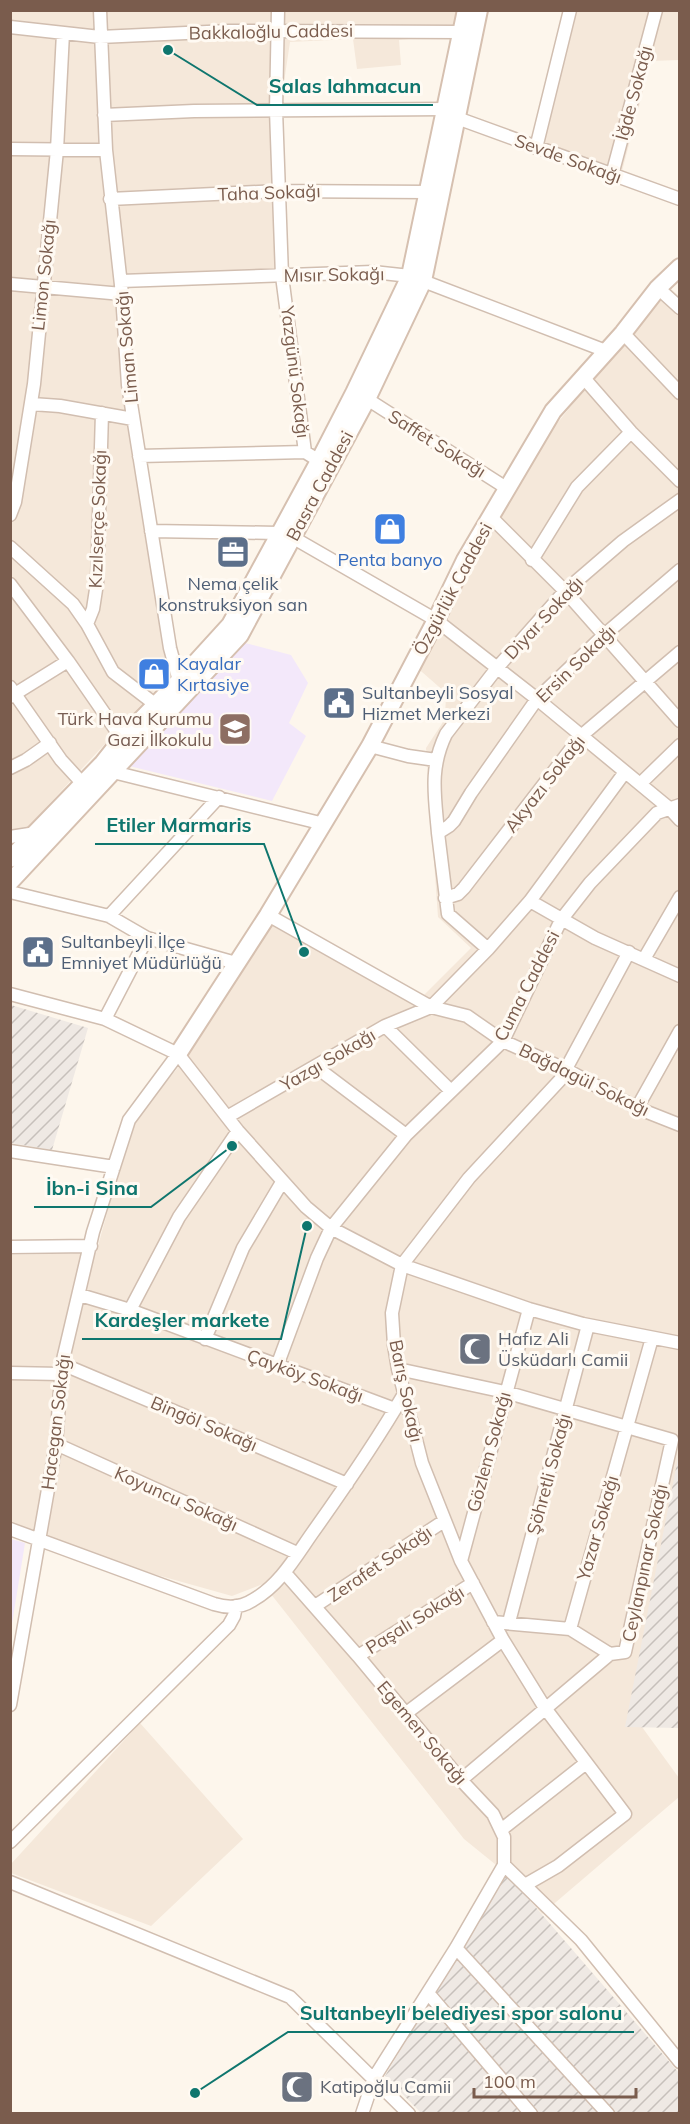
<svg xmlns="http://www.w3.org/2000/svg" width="690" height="2124" font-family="Mulish,sans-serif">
<defs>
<pattern id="industrial-furrows" width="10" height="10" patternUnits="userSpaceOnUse" patternTransform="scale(1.5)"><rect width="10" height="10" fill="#efe9e4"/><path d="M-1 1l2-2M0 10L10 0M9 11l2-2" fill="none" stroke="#c7c0bb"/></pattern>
</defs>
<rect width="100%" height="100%" fill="#fdf6ec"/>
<path fill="#f5e8da" d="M11,11H457L452,35L399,40L401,65L357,69L353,39L290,42L280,109L289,274L118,280L165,597L181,662L11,845Z
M568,11H679V60L651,61L622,171L540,153Z
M671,289L680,297V1453L626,1726L642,1727L679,1778V1797L542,1914L506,1873L464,1839L263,1584L232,1596L11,1534L10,1255L96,1253L132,1123L191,1052L279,914L421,998L471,948L438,917L426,748L445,719L446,693L414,665L526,462L645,314Z
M140,1723L243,1839L151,1926L11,1873V1864Z"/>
<path fill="url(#industrial-furrows)" d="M11,1005L88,1028L52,1150L11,1143Z
M679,1453V1728L625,1727Z
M506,1873L679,2073V2113H421L385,2076Z"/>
<path fill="#f3e8fa" d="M245,643L291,655L308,683L289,723L306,736L272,801L129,766Z
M11,1539L25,1543L11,1630L10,1539Z"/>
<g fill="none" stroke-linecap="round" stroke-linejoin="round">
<defs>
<path id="street" d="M100,10L106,150L122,294L128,385L170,648L179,681
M278,10L276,110L282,276L305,452L326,465
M10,27L100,37L229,31L461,32
M104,115L194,111L445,109
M457,118L680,199
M536,148L570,10
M10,149L106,150
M612,175L656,10
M110,199L278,191L427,192
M121,281L373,272L410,276L606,351
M10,284L122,294
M658,288L680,308
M623,333L680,393
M583,377L631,432L680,481
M367,399L508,489
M32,404L60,406L133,419
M139,456L305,452
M10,515L15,502L34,384L57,150L63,33
M491,517L565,591L680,721
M151,531L278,533L292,537L436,620L537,699L669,808L680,820
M10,547L73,604L87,624L113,672L156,705
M532,560L577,487L631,432
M10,584L68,661L122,739
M87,624L93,609L97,583L102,413
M10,687L61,760L83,784
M10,697L68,661
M370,746L408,756L436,760
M10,768L26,760L50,743
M108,768L113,772L324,824
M640,784L680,745
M438,833C435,796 429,769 446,734L497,668L565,591L623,541L680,500
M10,837L36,833
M10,892L109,916L147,938L236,963
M445,898L458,894L464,888L581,736L680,652
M530,901L595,938L680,976
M268,915L431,1007L467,1016L503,1041L567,1070L637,1108L680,1125
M109,916L219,797
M488,949L448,914L438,833L449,826L454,821L471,793L537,699L603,636L680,570
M644,959L680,897
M10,994L105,1019L178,1054L238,1131L306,1207L331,1228L402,1265L529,1309L583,1324L680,1343
M105,1019L147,938
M385,1026L450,1090
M316,1067L406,1135
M637,1108L680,1031
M227,1117L385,1026L431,1007L488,949L530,901L625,772
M10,1151L114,1167
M10,1247L91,1246
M80,1295L130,1310L395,1409
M130,1310L179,1217L238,1131
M205,1339L243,1248L282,1182
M62,1364L347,1484
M277,1366L317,1258L331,1228L406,1135L503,1041L561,920L590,883L657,813L680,805
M398,1369L505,1392L672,1440
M10,1373L61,1374
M56,1444L297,1553
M10,1529L214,1604C227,1608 241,1608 253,1600C280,1585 296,1556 313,1532C345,1487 376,1442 404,1394
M461,1561L529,1309
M285,1573L358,1656L461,1780L493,1814L504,1837V1865L581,1940L680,2062
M315,1606L444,1521
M493,1622L570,1629L610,1654L625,1652L672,1440
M509,1622L588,1325
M570,1629L652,1338
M358,1656L473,1583
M10,1705L56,1444L62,1364L93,1232L129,1120L178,1054
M405,1714L503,1640
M461,1780L610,1654
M501,1830L586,1763
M10,1842L229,1625L234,1616L236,1606
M10,1882L290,1997L409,2114
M525,1885L558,1866L625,1814L545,1708L503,1640L461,1561L422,1463L398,1369L394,1345L392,1313L402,1265L469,1178L560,1080L629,952
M456,1948L608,2114
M428,1993L531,2114
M362,2114L374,2078L456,1948L504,1865"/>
<path id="secondary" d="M10,859L103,763L122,739L179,681L230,625L319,461L354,393L410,276L466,10
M10,882L240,635L367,399L423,281L479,10
M178,1054L268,915L370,746L436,620L465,560L553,411L623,333L658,288L680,267"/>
</defs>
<use href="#street" stroke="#d1beb0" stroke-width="15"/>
<use href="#secondary" stroke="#d6c0b0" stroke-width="20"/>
<use href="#street" stroke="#fff" stroke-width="12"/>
<use href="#secondary" stroke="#fff" stroke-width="16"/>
</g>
<defs>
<symbol id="shop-square" viewBox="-11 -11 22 22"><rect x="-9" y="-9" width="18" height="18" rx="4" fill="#3f7fe0" stroke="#fffaf3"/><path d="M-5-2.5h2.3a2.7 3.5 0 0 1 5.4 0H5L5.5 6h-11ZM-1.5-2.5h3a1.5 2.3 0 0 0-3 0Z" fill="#fff"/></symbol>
<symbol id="office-square" viewBox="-11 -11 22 22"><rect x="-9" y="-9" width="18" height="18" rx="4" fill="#5c6f8a" stroke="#fffaf3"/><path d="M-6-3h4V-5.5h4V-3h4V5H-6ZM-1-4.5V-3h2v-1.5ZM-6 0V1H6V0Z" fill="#fff"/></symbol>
<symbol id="civic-square" viewBox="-11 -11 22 22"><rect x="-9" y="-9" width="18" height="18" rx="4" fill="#5c6f8a" stroke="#fffaf3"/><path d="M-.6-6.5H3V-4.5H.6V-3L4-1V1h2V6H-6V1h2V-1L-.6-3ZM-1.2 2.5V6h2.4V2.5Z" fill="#fff"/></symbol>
<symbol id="school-square" viewBox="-11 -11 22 22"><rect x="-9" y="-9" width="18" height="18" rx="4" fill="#8d6e63" stroke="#fffaf3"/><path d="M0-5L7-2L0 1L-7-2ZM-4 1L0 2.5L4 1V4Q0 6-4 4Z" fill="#fff"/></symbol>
<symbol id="mosque-square" viewBox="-11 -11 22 22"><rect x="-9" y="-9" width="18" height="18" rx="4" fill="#6b7280" stroke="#fffaf3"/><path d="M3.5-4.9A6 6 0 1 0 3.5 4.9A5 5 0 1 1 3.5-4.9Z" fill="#fff"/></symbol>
</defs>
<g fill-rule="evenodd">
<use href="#shop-square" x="371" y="510" width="38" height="38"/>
<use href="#office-square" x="214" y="533" width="38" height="38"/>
<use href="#shop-square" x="135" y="655" width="38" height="38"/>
<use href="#civic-square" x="320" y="684" width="38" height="38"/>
<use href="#school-square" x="216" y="710" width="38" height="38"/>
<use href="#civic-square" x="19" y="933" width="38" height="38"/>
<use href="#mosque-square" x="456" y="1330" width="38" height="38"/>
<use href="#mosque-square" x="278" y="2068" width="38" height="38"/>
</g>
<g text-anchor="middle" stroke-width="6" stroke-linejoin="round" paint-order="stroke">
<g font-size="18" fill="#7a5c4d" stroke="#fffaf3">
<text transform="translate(271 32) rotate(-1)" y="6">Bakkaloğlu Caddesi</text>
<text transform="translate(634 93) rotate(-75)" y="6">İğde Sokağı</text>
<text transform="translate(568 159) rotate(20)" y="6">Sevde Sokağı</text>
<text transform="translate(269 193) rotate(-2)" y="6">Taha Sokağı</text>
<text transform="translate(44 275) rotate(-84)" y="6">Limon Sokağı</text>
<text transform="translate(334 275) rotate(-1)" y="6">Mısır Sokağı</text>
<text transform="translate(127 347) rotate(-95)" y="6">Liman Sokağı</text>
<text transform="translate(295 372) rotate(83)" y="6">Yazgünü Sokağı</text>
<text transform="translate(437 444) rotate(32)" y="6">Saffet Sokağı</text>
<text transform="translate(320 486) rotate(-62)" y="6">Basra Caddesi</text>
<text transform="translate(98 519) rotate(-88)" y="6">Kızılserçe Sokağı</text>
<text transform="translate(453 589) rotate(-62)" y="6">Özgürlük Caddesi</text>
<text transform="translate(544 618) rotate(-47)" y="6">Diyar Sokağı</text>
<text transform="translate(576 664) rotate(-44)" y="6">Ersin Sokağı</text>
<text transform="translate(545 784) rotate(-52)" y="6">Akyazı Sokağı</text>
<text transform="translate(527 986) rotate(-63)" y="6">Cuma Caddesi</text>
<text transform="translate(328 1060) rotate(-30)" y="6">Yazgı Sokağı</text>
<text transform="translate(584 1080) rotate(26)" y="6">Bağdagül Sokağı</text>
<text transform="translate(305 1376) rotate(20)" y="6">Çayköy Sokağı</text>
<text transform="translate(406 1391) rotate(78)" y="6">Barış Sokağı</text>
<text transform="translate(56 1422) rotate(-83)" y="6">Hacegan Sokağı</text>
<text transform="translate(204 1424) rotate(23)" y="6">Bingöl Sokağı</text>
<text transform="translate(489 1452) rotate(-75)" y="6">Gözlem Sokağı</text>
<text transform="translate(549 1474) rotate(-75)" y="6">Şöhretli Sokağı</text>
<text transform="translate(176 1499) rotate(24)" y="6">Koyuncu Sokağı</text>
<text transform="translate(598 1528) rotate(-74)" y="6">Yazar Sokağı</text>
<text transform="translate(645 1563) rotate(-78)" y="6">Ceylanpınar Sokağı</text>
<text transform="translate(380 1564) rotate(-34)" y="6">Zerafet Sokağı</text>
<text transform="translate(415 1620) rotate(-32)" y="6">Paşalı Sokağı</text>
<text transform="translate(422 1733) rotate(50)" y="6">Egemen Sokağı</text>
</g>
<g font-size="18" fill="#366cbe" stroke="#fffaf3">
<text x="390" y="566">Penta banyo</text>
<text x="177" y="670" text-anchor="start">Kayalar<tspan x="177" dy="21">Kırtasiye</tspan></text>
</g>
<g font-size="18" fill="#4e5e75" stroke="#fffaf3" text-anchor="start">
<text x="233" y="590" text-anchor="middle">Nema çelik<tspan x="233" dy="21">konstruksiyon san</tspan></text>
<text x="362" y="699">Sultanbeyli Sosyal<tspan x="362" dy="21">Hizmet Merkezi</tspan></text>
<text x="61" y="948">Sultanbeyli İlçe<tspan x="61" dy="21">Emniyet Müdürlüğü</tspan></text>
</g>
<g font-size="18" fill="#785e54" stroke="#fffaf3" text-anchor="end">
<text x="212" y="725">Türk Hava Kurumu<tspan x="212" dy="21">Gazi İlkokulu</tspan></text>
</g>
<g font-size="18" fill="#5b616d" stroke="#fffaf3" text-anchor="start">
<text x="498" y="1345">Hafız Ali<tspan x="498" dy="21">Üsküdarlı Camii</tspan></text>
<text x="320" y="2093">Katipoğlu Camii</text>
</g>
</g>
<path fill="none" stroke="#0f766e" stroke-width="2" d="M168 50L257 105H433M304 952L264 844H95M232 1146L151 1207H34M307 1226L281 1339H82M195 2093L288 2032H634"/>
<g fill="#0f766e" stroke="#fffaf3" stroke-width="2">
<circle cx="168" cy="50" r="6"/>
<circle cx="304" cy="952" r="6"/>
<circle cx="232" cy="1146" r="6"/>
<circle cx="307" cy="1226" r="6"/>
<circle cx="195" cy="2093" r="6"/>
</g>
<g font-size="20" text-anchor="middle" font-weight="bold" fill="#0f766e" stroke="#fffaf3" stroke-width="6" stroke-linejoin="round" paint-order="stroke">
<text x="345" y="93">Salas lahmacun</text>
<text x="179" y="832">Etiler Marmaris</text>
<text x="92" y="1195">İbn-i Sina</text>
<text x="182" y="1327">Kardeşler markete</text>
<text x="461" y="2020">Sultanbeyli belediyesi spor salonu</text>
</g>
<rect width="690" height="2124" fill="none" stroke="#7a5c4d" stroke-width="24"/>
<path d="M474 2088v9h162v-9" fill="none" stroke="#7a5c4d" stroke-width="3"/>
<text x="483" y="2088" font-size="18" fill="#7a5c4d" stroke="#fffaf3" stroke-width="4.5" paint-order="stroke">100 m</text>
</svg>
